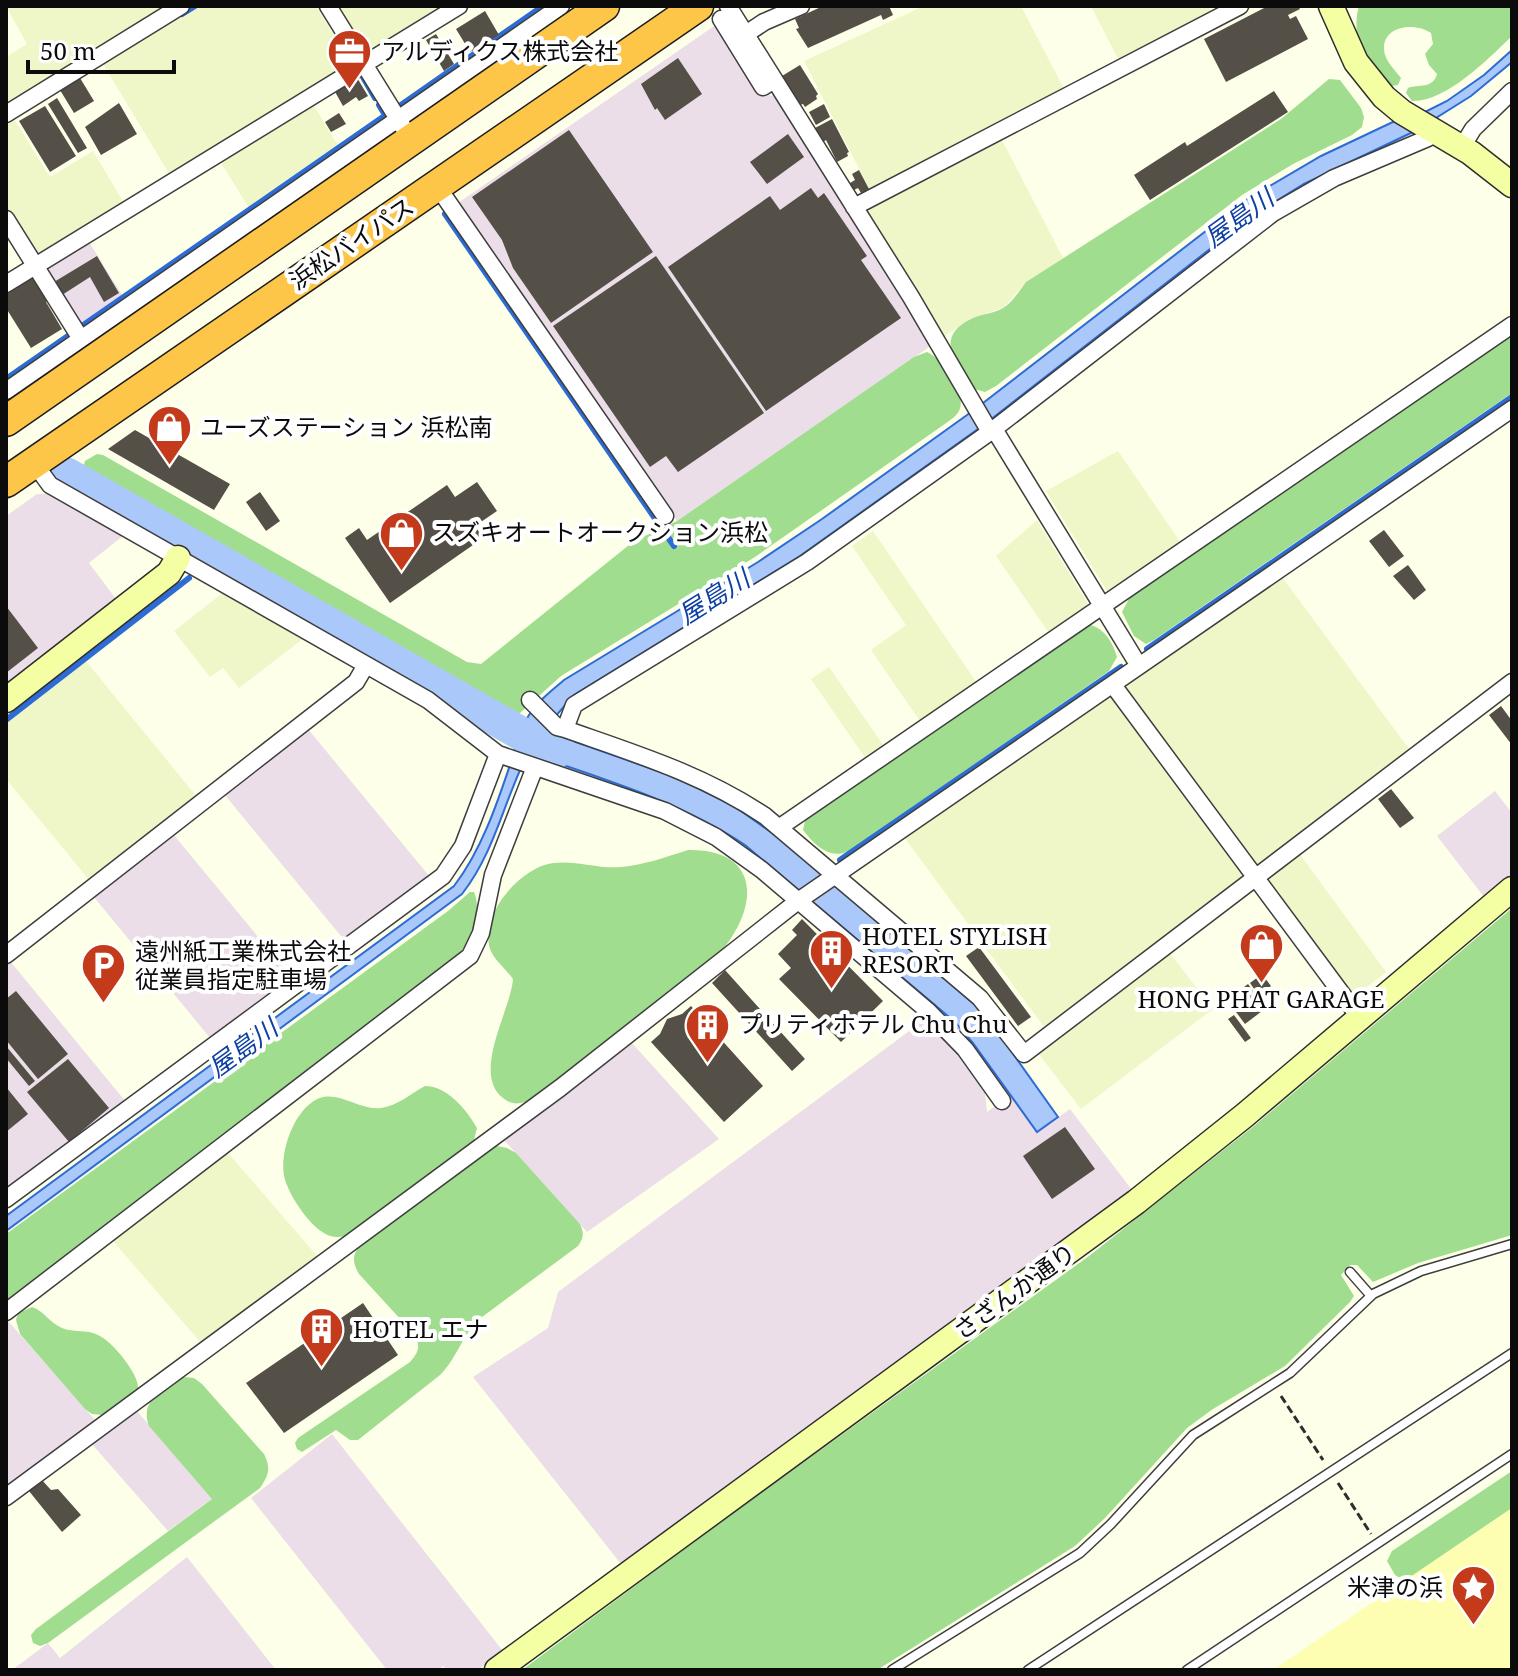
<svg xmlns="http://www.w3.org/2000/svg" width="1518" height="1676" font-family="'Noto Serif','Noto Sans JP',serif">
<rect width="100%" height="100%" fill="#feffe9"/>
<path fill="#ebdee9" d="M717,24L760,93L778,97L932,345L677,521L458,203Z
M89,242L122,295L77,326L43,270Z
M37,494H51L124,535L89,563L116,599L6,685V516Z
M308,729L430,877L345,941L224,794Z
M1495,791L1512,813V874L1484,897L1437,836Z
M173,834L293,979L211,1039L93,896Z
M10,961L126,1102L6,1190V964Z
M924,1020L958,1055L985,1093L987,1112L1010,1095L1037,1132L1070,1109L1132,1190L1074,1235L621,1564L473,1377L548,1328L558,1292Z
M631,1042L719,1139L587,1232L503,1139Z
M8,1321L96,1421L6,1488V1323Z
M136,1410L213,1498L168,1531L91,1443Z
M332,1434L503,1651L478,1670H447L443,1666L438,1670H387L251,1498Z
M187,1557L276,1670H12L48,1643L60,1658Z"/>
<path fill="#eff6c8" d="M6,6H170L6,106V57L27,44Z
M198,6H316L351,64L170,175L103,64Z
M334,6H445L365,55Z
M924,6H1021L1064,89L870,190L804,61Z
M1091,6H1208L1212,13L1119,61Z
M313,104L338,146L249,208L220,161Z
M14,119L50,177L93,151L124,203L35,258L6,211V124Z
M1001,138L1063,258L1026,282L1004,307L973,318L941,338L865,214L867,208Z
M1118,451L1183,546L1110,596L1046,491Z
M1037,520L1091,609L1051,636L996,556Z
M873,531L979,686L922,724L871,650L906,625L852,546Z
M1282,577L1412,753L1256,872L1120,688Z
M224,592L304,638L239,688L223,668L210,677L174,631Z
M85,660L197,797L90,881L6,779V722Z
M829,667L886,749L868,762L811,679Z
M1113,693L1249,877L1047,1031L904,837Z
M1299,853L1386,972L1350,1000L1262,881Z
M1169,952L1213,1009L1081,1109L1038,1053Z
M228,1153L318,1257L202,1344L113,1241Z"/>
<path fill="#a0dd8f" d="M1359,6H1512V36C1488,59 1446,102 1412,101L1406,93L1408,88C1419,84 1433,89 1437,74L1429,65L1425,54L1433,44L1431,33C1416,22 1383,25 1384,49C1384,60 1395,70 1401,78L1398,85L1392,86L1386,84C1366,59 1350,39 1359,6Z
M1329,79L1340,80L1361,108L1364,117L1362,127L1352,135L1293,164L1242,195L996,386L985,392L974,389C958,365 932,338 971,319C983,313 996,314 1006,306C1014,300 1020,290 1026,282L1281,119Z
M1512,334V393L1154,640L1146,644L1134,636L1122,612L1131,595Z
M927,352C942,358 968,393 959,411C957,415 953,418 949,421L755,557L561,676L520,713L501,712L85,475L82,471L85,461L97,454L103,455L467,662L481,664L634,541L677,521L914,357Z
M1091,625C1105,629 1113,643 1117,657L1109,671L849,851C830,860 815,846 803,830L805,821L811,815L1083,628Z
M688,850C765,849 758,912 717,956L533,1099C521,1104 513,1106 503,1098C471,1073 511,1010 513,979C506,969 494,960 490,949C479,914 521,867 553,863C575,860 599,869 621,867C644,865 666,857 688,850Z
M470,892H474C483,913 471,944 455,958L6,1301V1234L448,911Z
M1512,908V1235L1418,1263L1373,1282L1357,1265H1350L1341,1275L1354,1296L1350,1302L1285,1366L1213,1409L1187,1428L1105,1518L1075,1546L877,1670H522L728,1517L1089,1256L1254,1126Z
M425,1086C447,1086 467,1110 477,1128L474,1140L350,1234C346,1235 343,1237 338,1237C316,1239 288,1195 284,1176C280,1153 292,1117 311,1103C334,1085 356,1111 381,1108C397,1106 412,1093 425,1086Z
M497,1146L507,1148L516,1153L580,1224C584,1233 584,1238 578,1246L478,1320C462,1336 457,1358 440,1375L358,1440H350L336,1430L302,1452L297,1449L295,1443L298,1438L410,1362C419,1352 421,1346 414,1334L359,1274C352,1262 352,1255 361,1244L488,1150Z
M32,1307C44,1311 50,1323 62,1328C73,1333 87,1329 98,1335C112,1341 139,1374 138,1388L102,1415L92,1414L85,1409L20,1334L16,1320L18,1313Z
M184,1377L194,1378L202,1384L264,1454C271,1468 269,1475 260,1488L48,1643L40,1646L33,1643L31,1635L36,1629L212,1499L149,1426C139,1401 164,1386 184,1377Z
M1512,1471V1508L1409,1578L1404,1580L1395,1575L1387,1561L1392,1551Z"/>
<path fill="#fdfeb2" d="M1512,1508V1670H1273Z"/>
<path fill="#aac9fa" stroke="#2d6bd5" stroke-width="2" d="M1512,50V62L1471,96L1415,131L1304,184L1255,214L985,424L800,556L574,695L547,726L550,733L678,778L734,806L785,842L974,1004L994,1027L1058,1117L1037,1132L973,1043L955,1022L745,845C679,801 603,779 528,753C504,800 495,852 462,894L6,1231V1216L454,886C481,851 497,804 511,762C516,745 519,730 529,715C538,701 551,691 564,680L758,562L822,519L974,410L1246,200L1321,156L1397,120L1421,114L1447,101L1484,75Z"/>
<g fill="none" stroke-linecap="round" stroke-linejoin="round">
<path stroke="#2d6bd5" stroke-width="6" d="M182,14L195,6
M363,77L375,98
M379,105L385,115
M401,105L543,6
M445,214L674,546
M82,326L383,117
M6,379L68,336
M209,562L214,558
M1147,649L1512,397
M6,720L189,578
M840,860L1121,667"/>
<path stroke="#aac9fa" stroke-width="34" d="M66,474L527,737L559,750"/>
</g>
<path fill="#544f47" d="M823,6H889L893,15L883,20L881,15L808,48L796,29L799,28L795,19Z
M1268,6H1298L1300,9L1288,15L1290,19L1296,16L1308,39L1226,82L1204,39Z
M485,11L499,35L470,52L456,29Z
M436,34L454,64L444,71L426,40Z
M678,58L702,94L665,120L657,108L655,110L641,84Z
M800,65L818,94L816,96L817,99L805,107L803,104L800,105L782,76Z
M356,76L368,96L359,101L356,97L343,106L334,90Z
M80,78L94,101L74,113L60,90Z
M1274,91L1288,112L1150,200L1134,175L1185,142L1187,146Z
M57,98L87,148L78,153L48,104Z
M119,103L137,134L101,155L85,127Z
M824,104L830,117L816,125L809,112Z
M45,106L76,156L50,172L19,121Z
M339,113L346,124L331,132L325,122Z
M832,119L849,152L847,153L848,156L837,162L826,140L823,142L815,128Z
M569,130L653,252L551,323L513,268L502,240L472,197Z
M788,134L804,157L767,184L750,162Z
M859,170L869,189L861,193L858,188L854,190L850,183L855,180L852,174Z
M811,188L818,198L824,193L867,256L861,260L901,318L766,411L668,267L770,196L780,210Z
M97,256L119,293L104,302L90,277L62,295L54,282Z
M656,256L764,413L678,472L666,456L650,467L553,326Z
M34,276L49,300L46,302L62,329L31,348L6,308V293Z
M135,430L230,484L214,510L108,449Z
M477,482L497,511L475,526L483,538L390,603L345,538L359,528L367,540L447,485L455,497Z
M260,492L280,521L266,531L246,502Z
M1384,530L1404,556L1389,567L1369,541Z
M1408,565L1426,590L1414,600L1393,576Z
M6,606L38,648L6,673Z
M1501,706L1512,721V745L1489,715Z
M1391,789L1414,818L1400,828L1378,799Z
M802,919L883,1001L841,1042L779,979L791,968L778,954L797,935L792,930Z
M979,947L1031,1017L1018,1026L966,956Z
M725,970L805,1059L792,1071L712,983Z
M1262,974L1271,986L1259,996L1250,983Z
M1248,984L1266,1008L1245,1024L1227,1000Z
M16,991L68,1054L38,1079L6,1040V999Z
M691,1006L763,1086L724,1122L651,1042L660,1034L667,1019L682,1014Z
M1234,1015L1251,1038L1245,1042L1228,1019Z
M6,1046L35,1081L29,1086L6,1058Z
M68,1059L109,1108L69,1142L27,1092Z
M6,1087L28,1114L6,1132Z
M1065,1127L1095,1169L1052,1199L1023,1156Z
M363,1303L398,1355L284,1433L246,1383Z
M41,1479L51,1490L58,1489L81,1515L62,1532L29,1491Z"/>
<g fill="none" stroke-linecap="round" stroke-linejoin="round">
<defs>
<path id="lane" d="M1350,1272L1371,1296
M892,1670L1080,1553L1111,1524L1193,1435L1290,1373L1373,1294L1421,1271L1512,1244
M1028,1670L1512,1353
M1187,1670L1512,1454"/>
<path id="street" d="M328,6L403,127
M728,6L911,297L990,432
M721,19L763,87L774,80
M746,34L764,22L801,6
M6,114L181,6
M1433,129L1428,138L1334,178L1273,213L990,432L807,562L574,705L565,729C636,754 702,774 765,816L980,998L1024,1054L1512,682
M1462,147L1473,129L1512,91
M437,186L665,516
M854,207L1240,6
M6,219L81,339
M6,284L459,6
M6,391L561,6
M994,429L1139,666
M34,463L50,485L428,700L498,754L665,811L716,837L762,870L928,1011L965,1049L1002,1101
M1113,685L1359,1017
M530,700L557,727L565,729
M780,827L1512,325
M6,955L356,682L366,665
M6,1199L443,876L463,846L498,754
M6,1312L470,956L481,933L493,875L535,767
M6,1497L560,1088L798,901L1512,409"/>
<path id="secondary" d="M1331,6L1356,62L1384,97L1402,112L1471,153L1512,185
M6,700L169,573L178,558
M497,1670L1136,1202L1245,1115L1512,889"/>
<path id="highway" d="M6,421L604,6
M6,482L698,6"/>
</defs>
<use href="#lane" stroke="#3e3e3e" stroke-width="11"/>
<use href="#street" stroke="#3e3e3e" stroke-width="19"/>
<use href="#secondary" stroke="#2d2d2d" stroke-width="27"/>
<use href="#highway" stroke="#1c1c1c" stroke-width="33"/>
<path stroke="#2d2d2d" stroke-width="3" stroke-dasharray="8 4" stroke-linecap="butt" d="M1281,1396L1323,1460
M1338,1483L1371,1534"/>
<use href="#lane" stroke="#fff" stroke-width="8"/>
<use href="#street" stroke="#fff" stroke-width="16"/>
<use href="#secondary" stroke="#f4ffa4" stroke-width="24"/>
<use href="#highway" stroke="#fec649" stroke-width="30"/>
</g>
<defs>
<symbol id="office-pin" viewBox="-11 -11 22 30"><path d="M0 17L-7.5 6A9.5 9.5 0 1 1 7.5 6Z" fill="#c33b1b" stroke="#fff"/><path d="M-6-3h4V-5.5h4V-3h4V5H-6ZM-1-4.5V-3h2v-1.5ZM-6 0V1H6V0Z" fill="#fff"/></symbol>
<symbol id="shop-pin" viewBox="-11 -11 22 30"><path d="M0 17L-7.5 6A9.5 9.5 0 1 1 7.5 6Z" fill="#c33b1b" stroke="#fff"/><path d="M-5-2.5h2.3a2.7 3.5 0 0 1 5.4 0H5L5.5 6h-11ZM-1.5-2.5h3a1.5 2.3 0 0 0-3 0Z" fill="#fff"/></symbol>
<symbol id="building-pin" viewBox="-11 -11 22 30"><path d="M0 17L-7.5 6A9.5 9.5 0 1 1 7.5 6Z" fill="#c33b1b" stroke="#fff"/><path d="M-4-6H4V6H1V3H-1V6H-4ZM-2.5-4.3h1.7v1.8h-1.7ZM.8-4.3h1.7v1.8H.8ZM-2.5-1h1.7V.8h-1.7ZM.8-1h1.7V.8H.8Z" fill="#fff"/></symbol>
<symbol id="parking-pin" viewBox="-11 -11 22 30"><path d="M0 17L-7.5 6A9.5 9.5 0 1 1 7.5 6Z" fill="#c33b1b" stroke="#fff"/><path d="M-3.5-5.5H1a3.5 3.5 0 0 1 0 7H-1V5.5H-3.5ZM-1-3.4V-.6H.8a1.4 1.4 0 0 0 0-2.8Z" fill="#fff"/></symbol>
<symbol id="sight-pin" viewBox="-11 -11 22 30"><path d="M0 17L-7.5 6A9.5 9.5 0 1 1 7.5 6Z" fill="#c33b1b" stroke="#fff"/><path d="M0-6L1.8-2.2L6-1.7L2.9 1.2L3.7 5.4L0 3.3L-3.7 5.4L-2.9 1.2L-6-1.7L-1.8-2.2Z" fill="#fff"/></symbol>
</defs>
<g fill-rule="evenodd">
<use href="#office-pin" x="324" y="26" width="51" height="69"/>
<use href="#shop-pin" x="144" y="402" width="51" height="69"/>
<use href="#shop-pin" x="376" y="508" width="51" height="69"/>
<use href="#shop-pin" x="1236" y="920" width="51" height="69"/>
<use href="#building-pin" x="806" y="926" width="51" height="69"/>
<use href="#parking-pin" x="78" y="940" width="51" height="69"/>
<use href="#building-pin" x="682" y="1000" width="51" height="69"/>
<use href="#building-pin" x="296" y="1304" width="51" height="69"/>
<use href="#sight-pin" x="1448" y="1562" width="51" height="69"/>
</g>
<g text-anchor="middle" stroke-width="8" stroke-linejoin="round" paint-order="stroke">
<g font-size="24" fill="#0b0b0b" stroke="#fff" text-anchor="start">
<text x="381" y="60">アルディクス株式会社</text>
<text x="200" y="436">ユーズステーション 浜松南</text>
<text x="432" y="541">スズキオートオークション浜松</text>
<text x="862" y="945">HOTEL STYLISH<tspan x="862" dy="28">RESORT</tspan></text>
<text x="135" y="960">遠州紙工業株式会社<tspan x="135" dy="28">従業員指定駐車場</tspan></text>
<text x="1261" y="1008" text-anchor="middle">HONG PHAT GARAGE</text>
<text x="738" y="1033">プリティホテル Chu Chu</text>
<text x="353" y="1338">HOTEL エナ</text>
<text x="1443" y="1596" text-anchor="end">米津の浜</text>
</g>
<g font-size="24" fill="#0b0b0b" stroke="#fff">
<text transform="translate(352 244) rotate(-34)" y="8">浜松バイパス</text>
<text transform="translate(1015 1292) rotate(-36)" y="8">さざんか通り</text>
</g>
<g font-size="26" font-style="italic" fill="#0e3fa3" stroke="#fff">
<text transform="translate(1239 218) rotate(-36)" y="9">屋島川</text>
<text transform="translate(714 597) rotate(-32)" y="9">屋島川</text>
<text transform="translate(243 1048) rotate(-36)" y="9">屋島川</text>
</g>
</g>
<rect width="1518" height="1676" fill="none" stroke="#0b0b0b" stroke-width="16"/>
<path d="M28 60v12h146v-12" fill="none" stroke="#0b0b0b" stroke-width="4"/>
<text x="40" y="60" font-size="24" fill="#0b0b0b" stroke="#ffffff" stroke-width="6" paint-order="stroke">50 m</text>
</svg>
